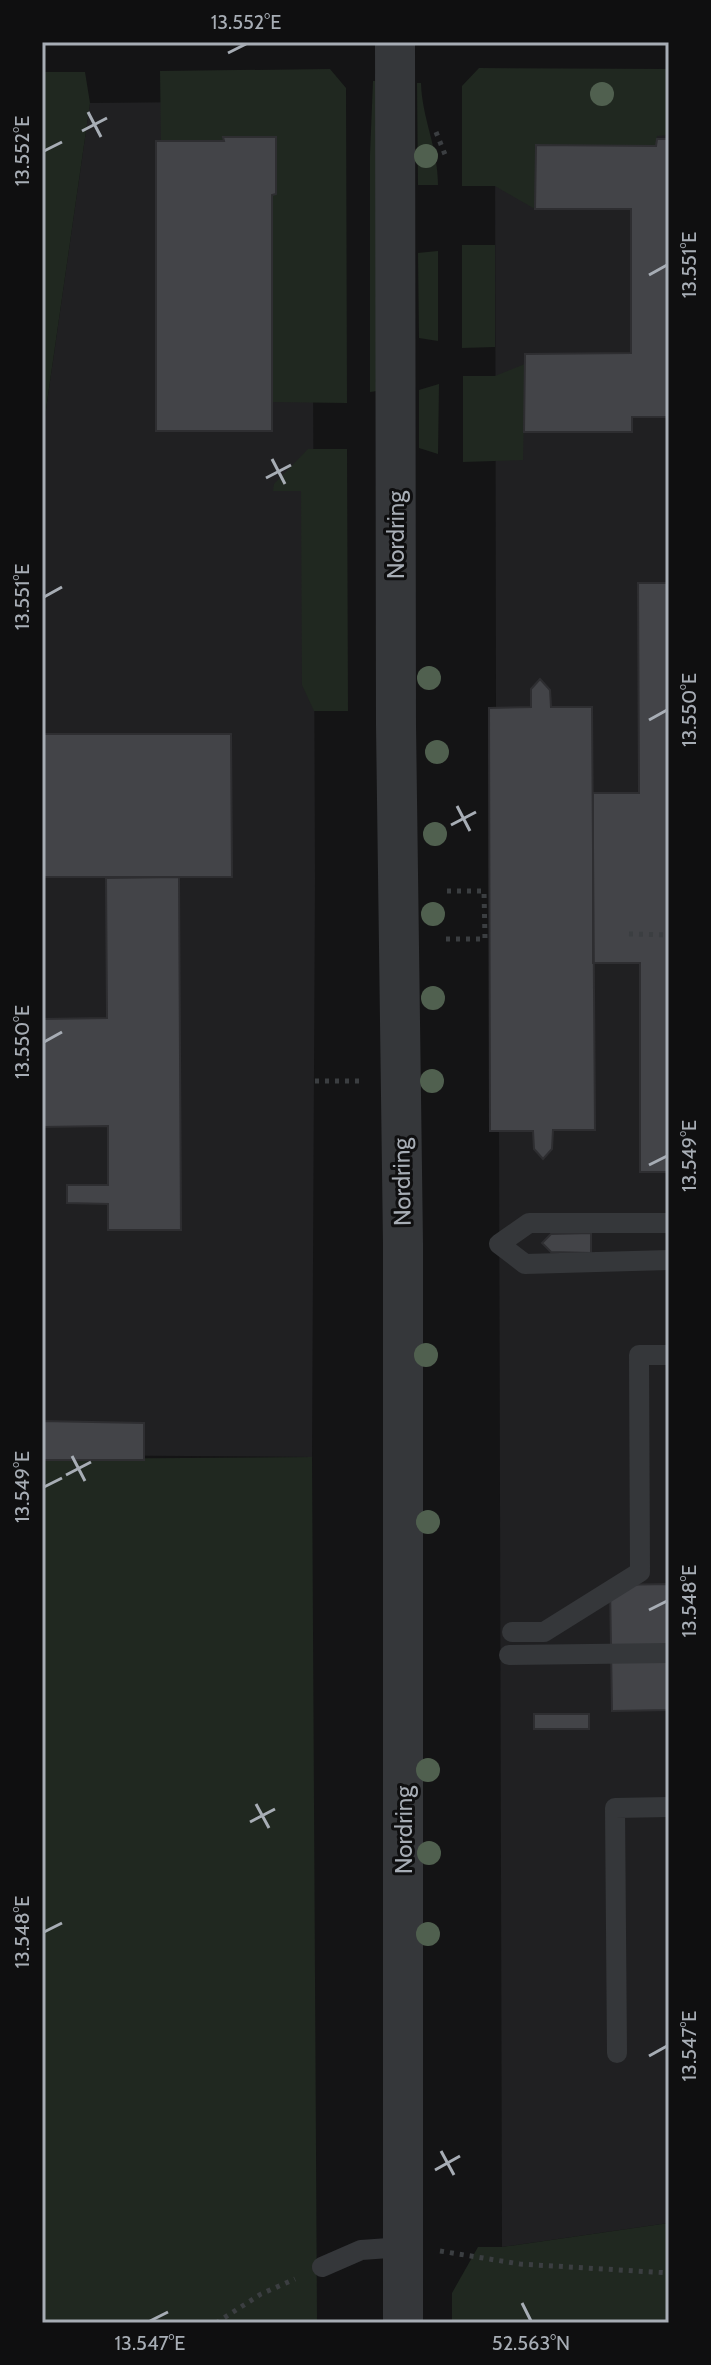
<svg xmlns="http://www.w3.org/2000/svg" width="711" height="2365" font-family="Cabin,sans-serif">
<rect width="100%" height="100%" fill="#141415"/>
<path fill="#202022" d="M669,100V2223L502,2247L499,1132L490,1131L489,708L496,707L495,101Z
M312,101L315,878L312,1457L42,1455V437L90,103Z"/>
<path fill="#202820" d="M479,68L669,69V135L657,136L656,146H536L535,209L495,186H462V86Z
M330,69L346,88L347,403L273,402L272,195L276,194V137H224V141H161L160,71Z
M42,72H85L90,103L42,437Z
M373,81H377V391L370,392V155Z
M417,83H421C422,119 438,147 438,185H418Z
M462,245H495V347L462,348Z
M438,251V341L419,338L418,253Z
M525,364L523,460L463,462V376H495Z
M439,384L438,454L419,448V390Z
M308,449H347L348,711H314L302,685L301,491H273L274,484Z
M312,1457L317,2323H42V1459Z
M669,2223V2323H452V2293L478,2247H502Z"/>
<path fill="#434448" stroke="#2e2e31" stroke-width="2" d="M223,137H276V194L272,195V431H156V141H224Z
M657,139H669V417H632V432H524L525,354L631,353V209H535L536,145L656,146Z
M638,583H669V1172H640V963H593V793H639Z
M540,679L550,690L551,707H592L595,1130H553L552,1149L543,1159L534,1149L533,1131H490L489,708L531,707V689Z
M42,734H231L232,877H42Z
M179,877L181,1230H108V1204L67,1203V1185H108V1126L42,1127V1019L107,1018L106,878Z
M591,1233V1253L551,1252L542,1243L551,1234Z
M42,1421L144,1423V1460H42Z
M669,1584V1710L612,1711L610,1585Z
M534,1714H589V1729H534Z"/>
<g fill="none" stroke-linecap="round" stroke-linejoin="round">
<path stroke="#3b3e41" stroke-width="5" stroke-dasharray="4 6" stroke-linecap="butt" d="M436,132L446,157
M629,934L669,935
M446,939H485L484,891H446
M315,1081H359
M440,2251L520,2264L669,2273
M216,2323L261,2294L295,2279"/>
<path stroke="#35373a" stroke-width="20" d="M669,1223H529L499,1244L525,1264L669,1260
M512,1632H544L640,1572L639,1355H669
M509,1655L669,1653
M617,2053L615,1808L669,1807
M322,2267L361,2250L403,2247"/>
<path stroke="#35373a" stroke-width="40" d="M395,42L396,725L403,1244V2323"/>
</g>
<g fill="#50604f">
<circle cx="602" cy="94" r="12"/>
<circle cx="426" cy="156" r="12"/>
<circle cx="429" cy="678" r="12"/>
<circle cx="437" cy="752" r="12"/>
<circle cx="435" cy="834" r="12"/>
<circle cx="433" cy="914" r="12"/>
<circle cx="433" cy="998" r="12"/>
<circle cx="432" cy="1081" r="12"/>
<circle cx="426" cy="1355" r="12"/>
<circle cx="428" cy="1522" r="12"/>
<circle cx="428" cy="1770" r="12"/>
<circle cx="429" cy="1853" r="12"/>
<circle cx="428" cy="1934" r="12"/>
</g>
<path fill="none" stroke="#a7adb5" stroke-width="3" d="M228,53L246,44M88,112L101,137M82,131L107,118M44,151L62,142M649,275L667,265M272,459L285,484M266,478L291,465M44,597L62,587M649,720L667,710M457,806L470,831M451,825L476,812M44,1042L62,1032M649,1165L667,1156M72,1456L85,1481M66,1475L91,1462M44,1487L62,1478M649,1610L667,1601M256,1804L269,1828M250,1822L275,1809M44,1932L62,1923M649,2056L667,2046M441,2151L454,2175M435,2170L460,2156M522,2303L531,2321M150,2321L168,2312"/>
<g text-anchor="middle" stroke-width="6" stroke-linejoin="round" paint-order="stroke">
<g font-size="24" fill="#a7adb5" stroke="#0f0f10">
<text transform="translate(396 535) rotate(-90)" y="8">Nordring</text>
<text transform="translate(402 1182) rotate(-91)" y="8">Nordring</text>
<text transform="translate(404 1830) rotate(-90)" y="8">Nordring</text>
</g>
</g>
<rect width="711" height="2365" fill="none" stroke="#0f0f10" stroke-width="88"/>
<rect x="44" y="44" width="623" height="2277" fill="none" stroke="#a7adb5" stroke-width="3"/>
<g font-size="20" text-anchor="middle" fill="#a7adb5">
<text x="246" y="29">13.552°E</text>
<text transform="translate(22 151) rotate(-90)" y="7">13.552°E</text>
<text transform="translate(689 265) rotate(-90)" y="7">13.551°E</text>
<text transform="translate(22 597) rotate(-90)" y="7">13.551°E</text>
<text transform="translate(689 710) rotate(-90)" y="7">13.550°E</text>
<text transform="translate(22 1042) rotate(-90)" y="7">13.550°E</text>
<text transform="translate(689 1156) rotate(-90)" y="7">13.549°E</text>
<text transform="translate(22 1487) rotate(-90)" y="7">13.549°E</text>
<text transform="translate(689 1601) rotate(-90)" y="7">13.548°E</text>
<text transform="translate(22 1932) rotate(-90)" y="7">13.548°E</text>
<text transform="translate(689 2046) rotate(-90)" y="7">13.547°E</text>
<text x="150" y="2350">13.547°E</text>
<text x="531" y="2350">52.563°N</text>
</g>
</svg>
